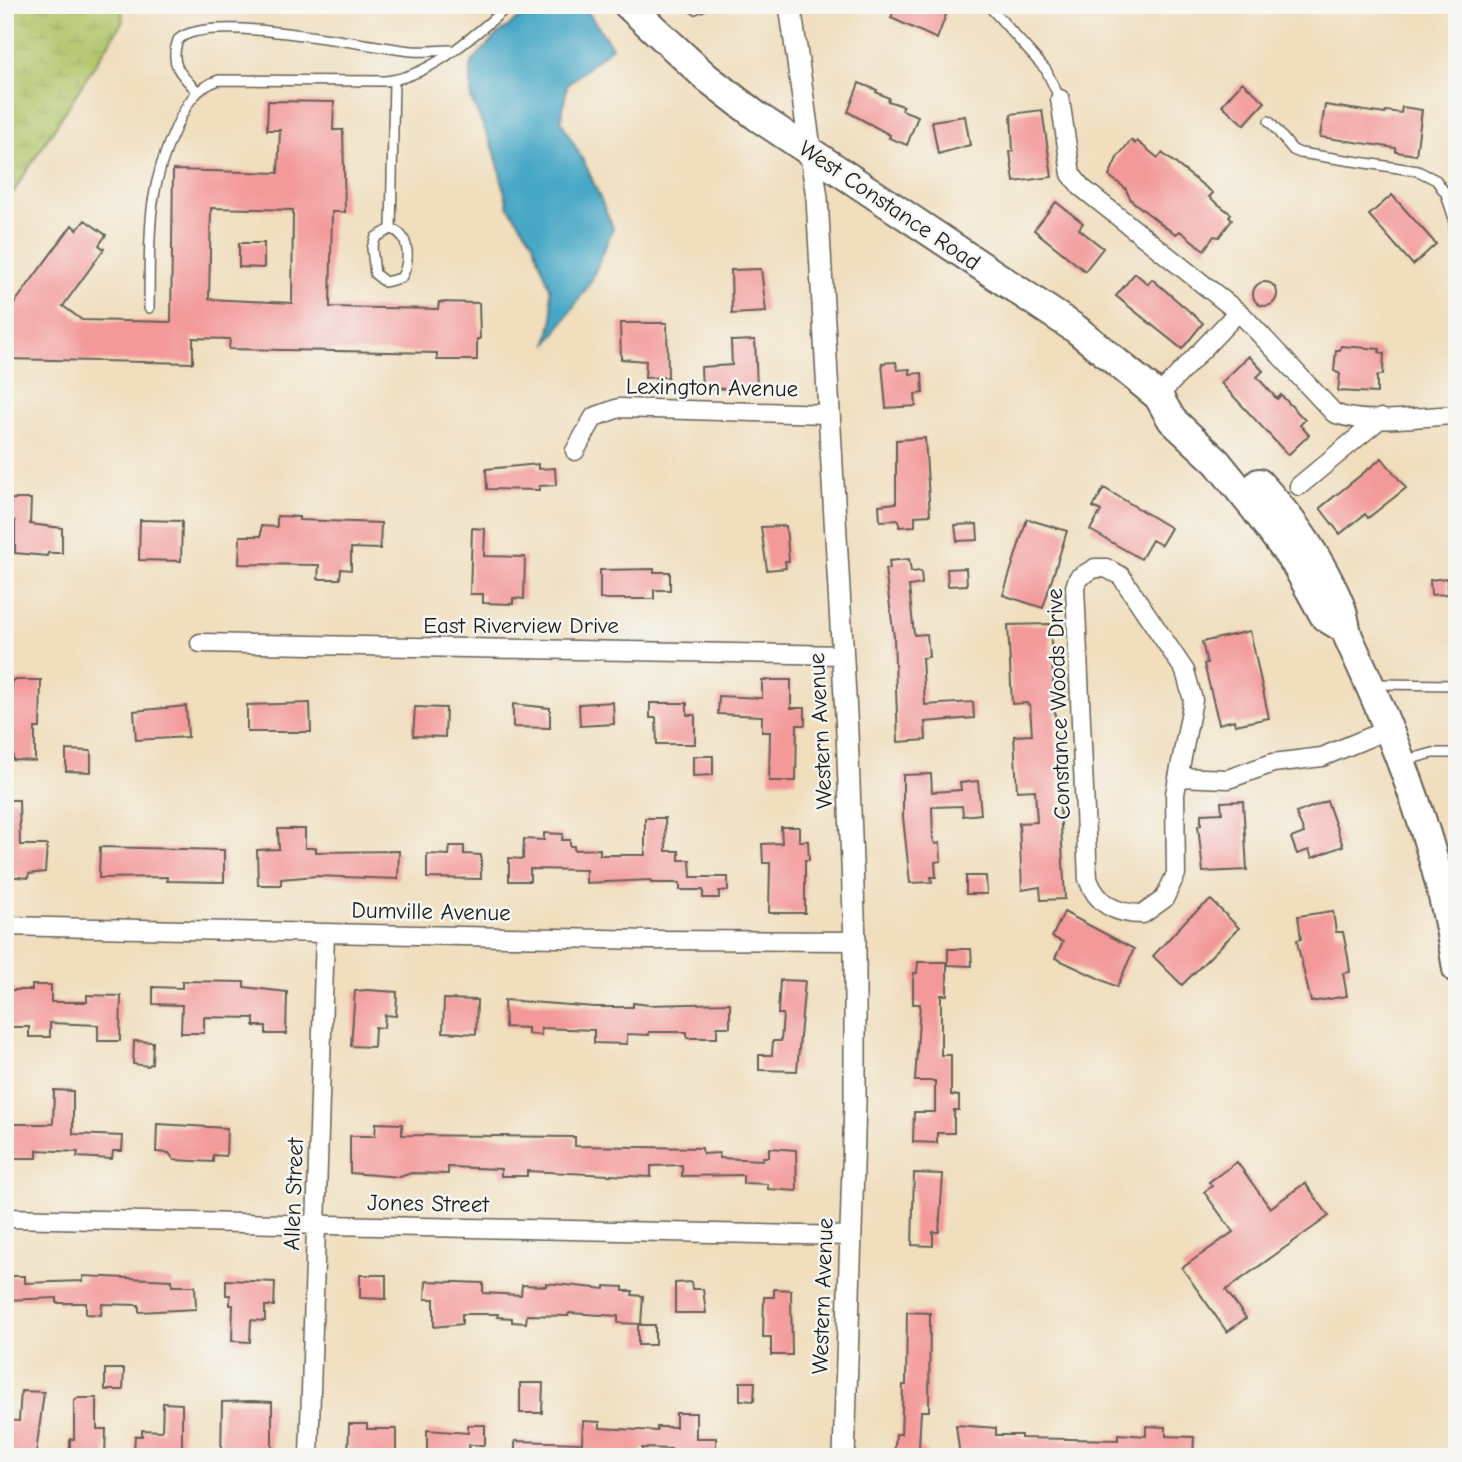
<svg xmlns="http://www.w3.org/2000/svg" width="1462" height="1462" font-family="'Comic Neue',sans-serif">
<defs>
<pattern id="wetland-marsh" width="20" height="14" patternUnits="userSpaceOnUse" patternTransform="scale(1.75)"><rect width="20" height="14" fill="#b0c569"/><path d="M1 5h8M5 5V1M11 12h8M15 12V8" fill="none" stroke="#97a95a"/></pattern>
</defs>
<rect width="100%" height="100%" fill="#f6f6f2"/>
<filter id="ink" filterUnits="userSpaceOnUse"><feTurbulence type="fractalNoise" baseFrequency=".0143" numOctaves="2"/><feDisplacementMap in="SourceGraphic" scale="14" xChannelSelector="R" yChannelSelector="G"/><feConvolveMatrix kernelMatrix="1 2 1 2 8 2 1 2 1" color-interpolation-filters="sRGB"/></filter>
<filter id="wash" filterUnits="userSpaceOnUse"><feTurbulence type="fractalNoise" baseFrequency=".00686" numOctaves="4" result="noise"/><feDisplacementMap in="SourceGraphic" scale="28" xChannelSelector="R" yChannelSelector="G"/><feGaussianBlur stdDeviation="1.57" result="paint"/><feColorMatrix in="noise" values="0 0 0 0 0 0 0 0 0 0 0 0 0 0 0 0 0 1.4 0 .05"/><feComposite in="paint" operator="in"/></filter>
<g filter="url(#wash)">
<rect width="100%" height="100%" fill="#f0debd"/>
<path fill="url(#wetland-marsh)" stroke="#667042" stroke-width="2" d="M5,5H121L123,21L5,205Z"/>
<path fill="#47a7c6" stroke="#326271" stroke-width="2" d="M537,5H583L612,47L567,85L561,121L587,168L613,228L590,283L547,345L553,318L550,288L532,240L508,206L495,152L471,99V63L498,34Z"/>
<g id="blocks">
<path fill="#f39999" fill-rule="evenodd" d="M896,5H930L947,12L937,39L891,18Z
M1242,82L1265,102L1244,125L1222,105Z
M859,83L877,90L876,92L889,98L888,101L903,106L902,110L918,116L907,145L889,138L890,135L848,112Z
M268,101L334,102L333,130H343L345,212H332L330,307L438,309L439,302L479,303L480,339H477V360H437V353L229,349L230,339L193,338V363L5,359V316L72,225L77,230L85,220L106,235L99,245L104,249L63,306L82,320L171,322L173,170L278,173L280,130H267ZM211,208L293,210L292,303L209,299Z
M1325,105L1385,114L1386,111L1401,113L1402,107L1422,110L1416,155L1396,152V148L1320,137Z
M1042,110L1052,177L1014,182L1010,152L1013,151L1011,114Z
M965,116L970,145L938,154L932,121Z
M1131,140L1135,144L1137,141L1158,158L1162,153L1213,193L1209,197L1231,214L1229,217L1232,220L1219,237L1214,236L1204,250L1180,231L1176,234L1165,227L1131,200L1125,188L1109,176L1117,158Z
M1392,195L1436,244L1413,265L1369,215Z
M1056,202L1083,223L1079,229L1103,248L1085,271L1034,230Z
M239,243H264V268L239,267Z
M761,269L766,312L732,314L731,270Z
M1135,273L1148,284L1152,279L1203,323L1182,349L1116,296Z
M1253 294a12 12 0 1 1 24 0a12 12 0 1 1-24 0Z
M620,323H667L668,377L645,378L646,361L621,359Z
M755,340L757,388L702,389L701,367L732,365L731,341Z
M1341,346L1380,349L1379,352L1384,353L1383,374L1377,376V393L1338,391L1340,374L1334,371L1336,350H1340Z
M1249,356L1263,371L1257,377L1277,399L1281,395L1305,420L1300,425L1309,435L1288,455L1221,383Z
M896,362L897,370L910,369V374L922,373L923,393L915,394L916,406L886,408L882,363Z
M925,438L930,515L915,516V526L899,527V520L880,521L879,505L896,503V440Z
M1382,458L1406,488L1368,518L1365,514L1340,534L1320,508Z
M538,464V469L555,468L556,485L539,486V490L487,489L486,469Z
M1104,488L1171,528L1161,545L1152,540L1141,559L1090,530L1101,511L1093,507Z
M11,499H31L30,524L62,528V553H48L47,556L15,553V521L10,522Z
M277,516L299,517V520L381,523L380,549L351,548V570L341,569L340,579H318L319,565L239,564L240,536H261V526L277,527Z
M1027,519L1067,531L1043,608L1003,595Z
M140,520L182,521L181,561L139,560Z
M977,524L978,540L957,541L955,525Z
M786,526L789,561H785L786,568L767,570L761,527Z
M472,528L485,529L484,556L525,557L524,599L513,598V604L483,603V594H470Z
M909,559L911,572L921,571L922,584L909,586L914,635L927,634L929,657L922,658L925,705L973,702L974,718L925,722L926,740L898,742L894,637L885,569H890L889,561Z
M966,568L967,585L948,586L947,569Z
M654,569V572H670V590H654V599H600V570Z
M1447,578L1448,594L1431,595L1430,580Z
M1050,624L1065,899L1041,900L1040,887L1022,890L1019,823L1037,822L1035,790L1017,791L1014,736L1032,735L1030,707L1027,703L1012,704L1008,625Z
M1250,631L1269,718L1235,725L1234,720L1219,724L1204,664L1207,663L1202,642Z
M12,680H41L40,728H35V761L13,760V739L8,727Z
M762,680H791V708H805V725H797L796,781H769L770,732H762V716L718,714L719,696L762,698Z
M613,702L614,724L580,726L579,704Z
M310,703L311,732H247V705Z
M650,703H687V715H695V744H657L656,718H650Z
M513,704L550,708V728L513,727Z
M186,706L188,737L136,740L134,711Z
M415,707L446,708L445,737L413,736Z
M66,750L91,751V772L66,771Z
M693,756H713V775L693,776Z
M931,774L932,792L961,790L960,783L978,781L981,814L963,816L962,806L932,807L933,839L935,844L940,843L941,861L935,862L936,877H931L932,882L910,883L903,817V775Z
M9,800H19L20,845H47L45,872L29,874L28,878L5,876V804H9Z
M1243,801L1247,870L1203,872L1198,825H1201V814L1222,813L1221,802Z
M1327,801L1343,846L1312,858L1309,850L1297,854L1291,838L1304,833L1296,813Z
M645,818H665L666,851H679V860H690L691,877H728V891H719V898H703V890H680V883H651V880L586,883V870L530,869V881H509V858L523,859L524,839L544,840V833L563,834L562,840H570V846H574V850L600,849V855H645Z
M781,827H799V841H808L809,860H805V913H769L770,863H763L762,844L782,843Z
M278,829H305V848H316V852L399,851L398,879L316,876L281,879V885H258L257,850L279,849Z
M450,846H464V854L481,855V879L427,878V854L449,855Z
M100,847L224,850V882L167,881V877L99,878Z
M966,876H986L987,894H966Z
M1211,900L1239,928L1182,985L1153,956L1189,917Z
M1333,911L1336,932H1343L1348,957L1350,972L1343,973L1347,996L1311,1002L1298,947L1297,940L1301,939L1298,916Z
M1064,912L1134,949L1117,987L1055,958L1063,942L1052,937Z
M948,949H971L972,966L948,965Z
M918,962H947V995H941V1055H951V1095L959,1096V1110H954V1133H937V1143L913,1142L914,1112H935V1081H915L920,1004H913V980L914,973H917Z
M780,980L805,981L797,1071L759,1070V1055H772L773,1041H781L783,1014H778Z
M182,981L244,982V987L287,992L286,1034H266V1026H254V1018L204,1017V1033H181L182,1005L153,1004V987L182,988Z
M32,985H51V1002H87V995L121,996L120,1041H98V1025L50,1023V1037H29V1027H10L11,1018L5,1017V990H32Z
M367,990L397,992L396,1016L385,1015L384,1028L375,1027L374,1047L351,1046L355,991Z
M444,999L477,1000L476,1034L443,1032Z
M504,1000L595,1007H633V1003L649,1005L730,1003V1027H717V1038H687V1032H649V1035L627,1034V1044L594,1043V1030L541,1028V1035L528,1034V1028L505,1027Z
M134,1041L153,1042L152,1063L148,1066L133,1064Z
M54,1090L73,1091V1134L123,1136L122,1151H113L112,1159L77,1157L78,1152L37,1150V1158H5V1132H13V1124H53Z
M376,1123L402,1124V1135L575,1137V1146L702,1148L703,1154L719,1153V1158L763,1160V1157H769V1148L796,1150L797,1191L768,1189V1184L743,1183V1175L682,1176V1165L651,1166V1177L527,1171V1176H501V1169L448,1167V1174L411,1173L400,1177L350,1173V1136H375Z
M157,1124L227,1128L226,1156L213,1155V1162L174,1160L169,1153L156,1152Z
M1237,1162L1270,1208L1305,1183L1329,1216L1226,1290L1246,1318L1227,1332L1182,1268L1233,1232L1204,1192L1212,1186L1209,1182Z
M914,1173L943,1174L939,1232H933V1246L912,1245Z
M360,1275H386V1299L360,1298Z
M5,1276H25V1283L83,1281V1276L172,1280V1286H195L196,1309L139,1312V1305L102,1304L101,1315L86,1314V1303H57V1298L5,1300Z
M226,1280L275,1282L274,1306H265V1321L251,1320L250,1342L232,1341L233,1305H230V1295H226Z
M426,1281L483,1283V1293L521,1295L522,1285L546,1286V1283L605,1289V1286L623,1287V1291H633L632,1295L643,1296L641,1324L618,1323V1316L569,1313L568,1316L527,1315L526,1323L512,1322V1318L497,1317L498,1314H462V1324L434,1327V1299H425Z
M691,1282L692,1289H703L706,1313H675V1283Z
M774,1289L791,1290L792,1355H771V1337H763L764,1297H774Z
M907,1312L930,1313L929,1411H921L919,1446L931,1457H894L896,1434H901L903,1385H906Z
M638,1325H655V1345H638Z
M105,1369H124L123,1390H105Z
M740,1382H755L754,1401L740,1400Z
M520,1383H543L542,1413H520Z
M21,1391L44,1392L36,1453L7,1457L5,1420L19,1421Z
M77,1398H97V1429H106L105,1457L70,1456V1439H74V1402Z
M251,1401L272,1402V1457H221L222,1402Z
M163,1403L182,1404V1457H149V1452L134,1451L135,1436H142V1430L162,1431Z
M676,1413H696V1438H716V1457H671V1449L642,1448V1452H636V1457H515V1441L582,1443L583,1421L600,1422V1428L657,1431V1427H676Z
M349,1424H367V1429H396V1457H348Z
M468,1425H485V1445H469V1457H427V1430L468,1433Z
M956,1425L996,1428V1435H1021V1438L1118,1440V1434L1146,1436V1426L1166,1427V1436L1194,1437L1193,1457H960Z"/>
</g>
</g>
<g filter="url(#ink)">
<use href="#blocks" fill-opacity="0" stroke="#666054" stroke-width="2"/>
<g fill="none" stroke-linecap="round" stroke-linejoin="round">
<defs>
<path id="service" d="M689,5L695,9L704,5
M988,5L1046,70L1060,99
M197,91C180,74 169,64 178,40C206,11 369,47 412,51C424,52 437,50 450,50
M1269,121L1293,150L1300,153L1418,171L1436,180L1446,194L1454,219L1457,271
M391,229C411,234 410,264 401,278L385,282L375,274L372,248L376,237L391,229L394,80
M149,308C150,236 145,192 177,125C187,103 195,88 219,80L386,81C434,75 473,35 510,5
M1375,684L1457,685
M1403,761L1433,753H1457"/>
<path id="minor" d="M1060,99L1071,174L1081,187L1243,316L1334,413C1365,426 1422,416 1457,415
M1158,396L1238,312
M575,451L594,417L619,408L828,414
M1299,486L1381,418
M1095,568H1106L1121,576L1185,671L1193,700L1175,794L1176,874L1164,899L1143,914C1117,914 1097,905 1088,879L1075,587L1078,578Z
M200,643L843,655
M1178,777L1228,779L1273,763L1322,757L1389,729
M5,926L649,940L855,941
M5,1218L850,1236
M309,1457L325,933"/>
<path id="tertiary" d="M790,5L817,198L847,732L855,941V1102L844,1457"/>
<path id="primary" d="M628,5L706,77L758,117L1076,329L1158,396L1172,420L1217,462L1255,509L1295,563L1325,617L1345,629
M1259,483C1292,519 1323,563 1341,608C1345,619 1345,629 1349,639C1398,744 1440,854 1457,969"/>
</defs>
<use href="#service" stroke="#666054" stroke-width="12"/>
<use href="#minor" stroke="#666054" stroke-width="21"/>
<use href="#tertiary" stroke="#666054" stroke-width="24"/>
<use href="#primary" stroke="#666054" stroke-width="32"/>
<use href="#service" stroke="#fff" stroke-width="9"/>
<use href="#minor" stroke="#fff" stroke-width="18"/>
<use href="#tertiary" stroke="#fff" stroke-width="21"/>
<use href="#primary" stroke="#fff" stroke-width="28"/>
</g>
</g>
<g text-anchor="middle" stroke-width="5" stroke-linejoin="round" paint-order="stroke">
<g font-size="23" fill="#1c1c1c" stroke="#f6f6f2">
<text transform="translate(890 205) rotate(34)" y="8">West Constance Road</text>
<text transform="translate(712 387) rotate(1)" y="8">Lexington Avenue</text>
<text x="521" y="633">East Riverview Drive</text>
<text transform="translate(1058 704) rotate(-92)" y="8">Constance Woods Drive</text>
<text transform="translate(820 731) rotate(-93)" y="8">Western Avenue</text>
<text transform="translate(431 911) rotate(1)" y="8">Dumville Avenue</text>
<text transform="translate(293 1194) rotate(-88)" y="8">Allen Street</text>
<text transform="translate(428 1203) rotate(1)" y="8">Jones Street</text>
<text transform="translate(822 1296) rotate(-88)" y="8">Western Avenue</text>
</g>
</g>
<rect width="1462" height="1462" fill="none" stroke="#f6f6f2" stroke-width="28"/>
</svg>
